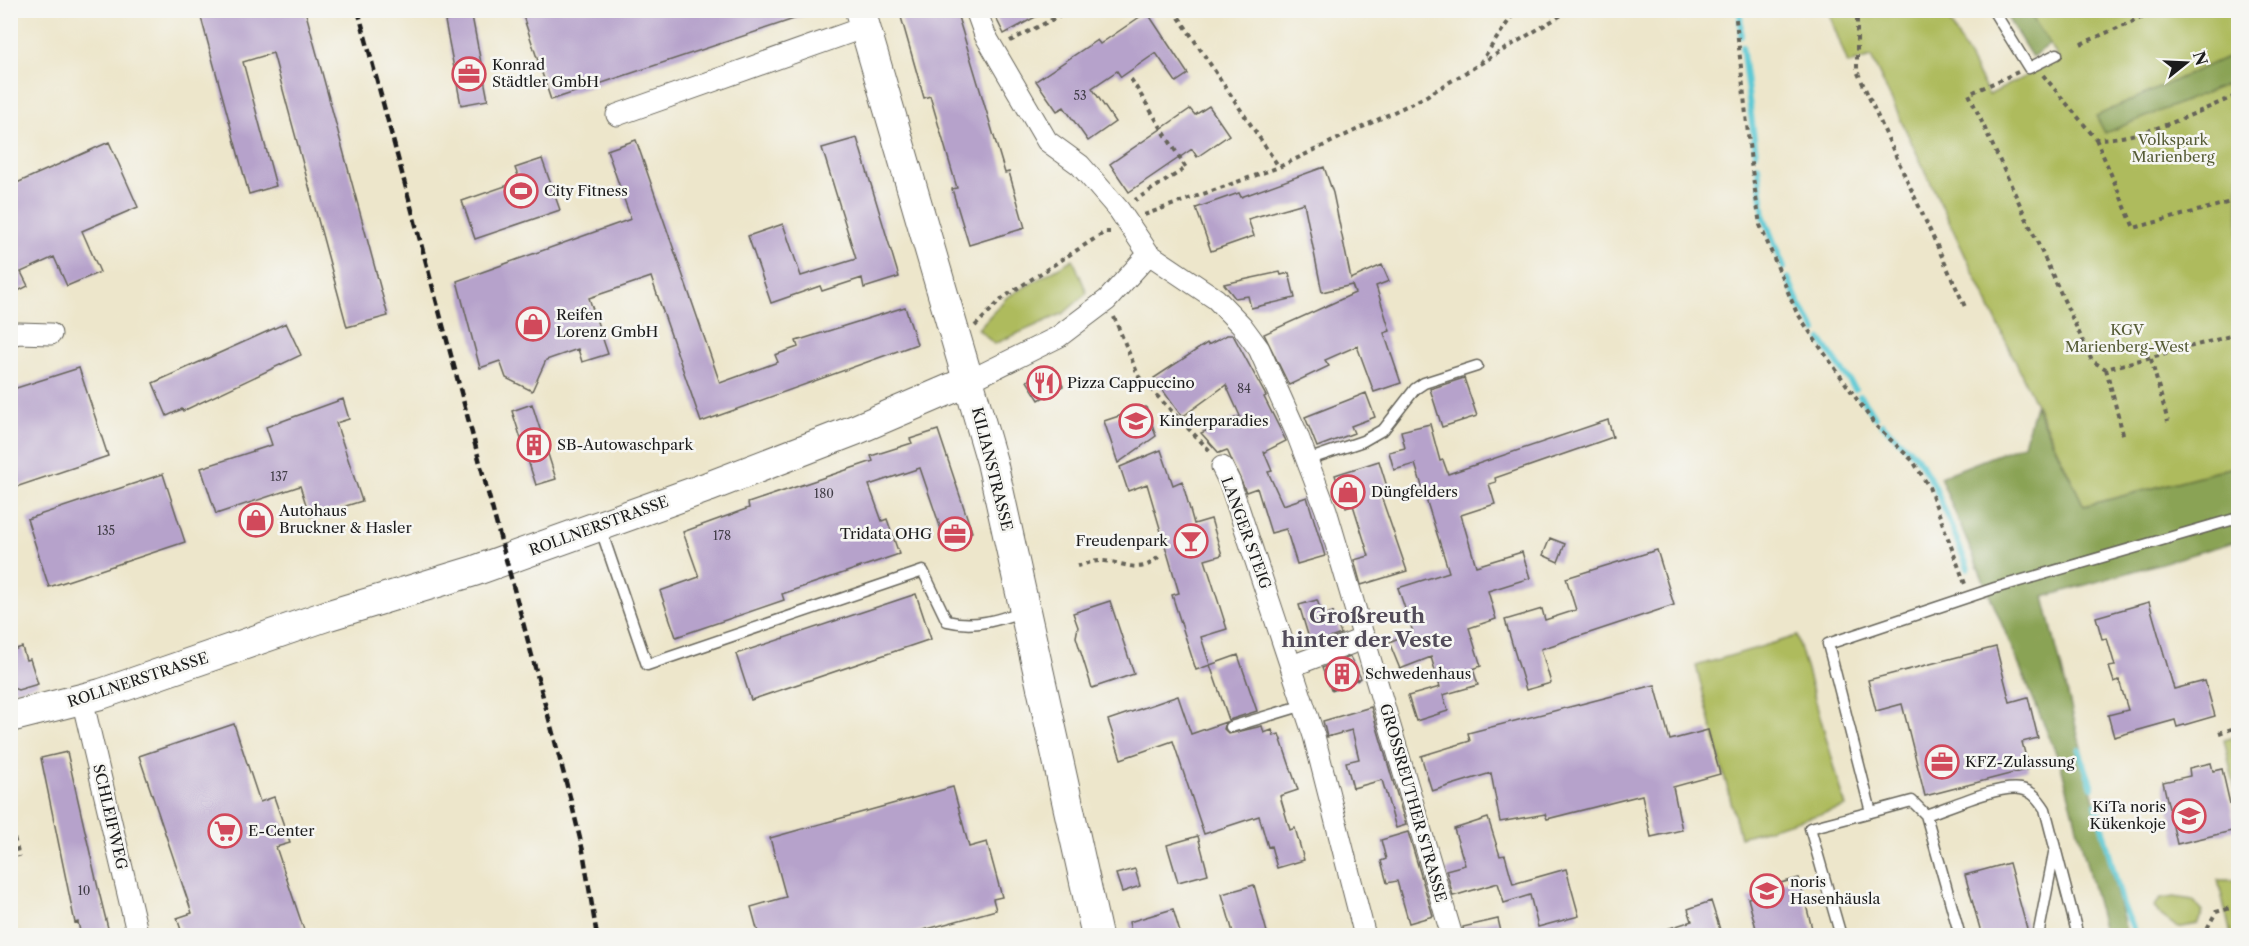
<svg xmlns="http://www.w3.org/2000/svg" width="2249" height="946" font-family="'Libre Caslon Text',serif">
<rect width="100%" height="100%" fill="#f6f6f2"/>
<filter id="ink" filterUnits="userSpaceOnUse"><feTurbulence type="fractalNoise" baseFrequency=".0167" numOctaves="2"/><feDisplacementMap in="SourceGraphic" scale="12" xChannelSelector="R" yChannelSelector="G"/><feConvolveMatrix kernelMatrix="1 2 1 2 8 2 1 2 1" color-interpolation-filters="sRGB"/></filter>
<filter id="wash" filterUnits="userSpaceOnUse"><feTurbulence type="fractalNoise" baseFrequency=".008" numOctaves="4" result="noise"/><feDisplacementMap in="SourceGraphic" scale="24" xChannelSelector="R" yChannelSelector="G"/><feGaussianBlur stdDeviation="1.35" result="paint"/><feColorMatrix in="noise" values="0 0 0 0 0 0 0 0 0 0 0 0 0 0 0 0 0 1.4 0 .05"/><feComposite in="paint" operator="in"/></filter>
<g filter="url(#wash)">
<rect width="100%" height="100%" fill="#ede6cb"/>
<path fill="#aebb5d" stroke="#656c3c" stroke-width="1.5" d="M1828,11H1944L1989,95L2059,59L2028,11H2238V466L2084,506L1871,57L1848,64Z
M1073,259L1087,293L1064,313L994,344L978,329L1007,297Z
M1797,636L1846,807L1740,837L1696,666Z
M2238,736V802L2224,740Z
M2218,880H2238V935H2231Z
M2174,897L2193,900L2203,912L2197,924L2178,928L2159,914L2154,906L2161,899Z"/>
<path fill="#8aa354" stroke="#536038" stroke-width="1.5" d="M2003,11H2028L2050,44L2032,57Z
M2238,52V80L2105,133L2096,116Z
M2035,406L2084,506L2238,466V541L2044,597L2127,935H2105L2061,765L1940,477L2024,444Z"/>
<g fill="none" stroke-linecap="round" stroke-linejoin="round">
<path stroke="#5dc9d4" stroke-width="6" d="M1740,10L1741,36
M1742,46L1756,153
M1758,166L1764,217L1784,268
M1788,278L1799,304L1816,331
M1821,340L1855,389
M1860,396L1875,417
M1882,424L1917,457L1935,487L1968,568
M2079,750L2092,787
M2096,804L2123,906L2137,936"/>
</g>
<g id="blocks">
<path fill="#b6a2cb" d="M199,10H305L388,316L347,327L273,53L243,62L276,186L249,194Z
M521,10H812V13L551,100Z
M899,10H956L1005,173L1009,172L1025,228L969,245L952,189L957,188L930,96L924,98Z
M992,10H1048L1004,34Z
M1147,12L1188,74L1176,82L1156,53L1121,77L1117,71L1092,88L1115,122L1088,141L1064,107L1057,111L1036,81L1097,40L1100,44Z
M472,16L488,100L461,105L445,21Z
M1209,106L1229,135L1197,157L1192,149L1129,192L1110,164L1190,109L1195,115Z
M857,138L899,277L864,288L862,278L822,291L820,286L771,303L748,236L783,224L801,276L856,259L822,148Z
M636,140L720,383L778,362L775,355L798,347L796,341L905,307L917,344L701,422L651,277L589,298L608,354L582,362L578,349L546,360L532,391L506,378L500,361L480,368L457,281L631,219L607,150Z
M109,142L138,207L82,231L100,272L67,286L54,257L21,272L28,286L10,295V186Z
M542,159L560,210L475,239L462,201L520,181L515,168Z
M1324,167L1333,193L1351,279L1382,265L1389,281L1376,286L1390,331L1384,333L1401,383L1374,392L1357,346L1325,360L1329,366L1289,385L1264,334L1355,293L1352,285L1322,292L1304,203L1248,219L1254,236L1211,251L1196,208L1239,193L1241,197Z
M1280,272L1281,275L1289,273L1295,298L1251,308L1248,296L1235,298L1224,284Z
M286,323L301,355L183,411L182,409L167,416L153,383Z
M1227,335H1233L1266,396L1264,397L1286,441L1264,452L1272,471L1268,472L1283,505L1307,497L1325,556L1297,564L1286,529L1271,533L1257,488L1246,492L1227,450L1219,453L1201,433L1240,416L1226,385L1182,417L1154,378L1207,343L1208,345Z
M1052,367L1063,386L1039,400L1027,381Z
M79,368L108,456L10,489V390Z
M1464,378L1477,416L1442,427L1430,389Z
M1366,393L1375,417L1351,426L1354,433L1317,447L1305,417Z
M343,399L349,419L336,423L362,501L310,517L300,486L216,514L201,468L272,445L266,427Z
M532,404L556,479L536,485L512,411Z
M1146,407L1156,436L1118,463L1104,421Z
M1608,420L1613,437L1495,478L1496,482L1489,484L1495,504L1461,515L1476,566L1522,552L1530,578L1488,591L1496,619L1469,628L1481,666L1473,669L1478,685L1443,695L1448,711L1416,721L1408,696L1440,687L1431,657L1400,669L1389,642L1413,632L1398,588L1449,572L1415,464L1394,470L1389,452L1405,448L1401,431L1430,424L1440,461L1443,460L1448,474Z
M938,430L972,532L945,541L920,468L869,485L882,521L887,519L899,554L782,594L784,600L676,637L660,591L699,577L683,532L749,508L748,503L873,461L871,456L912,443L910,439Z
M1161,450L1173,485L1182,481L1194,524L1211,519L1222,555L1205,560L1227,629L1201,637L1210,665L1196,670L1172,595L1179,593L1147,484L1128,491L1120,467Z
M1379,461L1389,493L1381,496L1407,571L1361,585L1354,560L1369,556L1353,505L1346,508L1335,475Z
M163,474L185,542L49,587L27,519Z
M1550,538L1565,544L1558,562L1543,555Z
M1657,550L1674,605L1541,649L1551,683L1526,690L1505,620L1542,609L1545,620L1576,610L1566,578Z
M916,594L931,639L751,700L736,654Z
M1317,600L1323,616L1333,612L1341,634L1311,645L1299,605Z
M1110,601L1134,674L1092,688L1076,637L1078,627L1073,613Z
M2149,602L2174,689L2205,681L2215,716L2177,727L2175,720L2114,737L2108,715L2128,710L2119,680L2114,682L2109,667L2115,666L2107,638L2102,639L2096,617Z
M22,647L26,660L30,659L38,684L18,690L10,687V651Z
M1996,647L2010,702L2028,697L2038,738L2022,742L2029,769L1925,796L1902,704L1876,711L1868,680Z
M1238,655L1257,711L1229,720L1210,665Z
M1350,657L1361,678L1331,690L1322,668Z
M1655,685L1670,740L1708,730L1720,774L1673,787L1682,830L1651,837L1642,795L1547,819L1545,814L1500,822L1491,773L1432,791L1421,756L1470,741L1468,733Z
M1178,696L1191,734L1226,722L1224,729L1229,734L1262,726L1264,733L1272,730L1274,736L1279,734L1298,790L1280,796L1290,830L1295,828L1304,860L1277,868L1271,846L1268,847L1259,816L1204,834L1173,741L1121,759L1108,720Z
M1371,707L1406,825L1396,828L1382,780L1353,788L1346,762L1359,759L1352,730L1327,737L1323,721Z
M234,724L260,802L274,797L290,843L276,847L306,936H183L177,918L192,913L139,756Z
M67,752L98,888L110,936H81L78,922L75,923L41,758Z
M2211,763L2213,771L2222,769L2236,830L2177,844L2163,782L2190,776L2189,768Z
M953,787L969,847L987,842L1002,897L993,899L996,910L902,936H759L751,907L786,897L770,838Z
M1488,818L1500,856L1505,855L1513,884L1566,869L1579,916L1538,927L1530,895L1504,903L1498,883L1453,896L1446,870L1465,865L1454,829Z
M1408,832L1433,916L1409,923L1397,881L1387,883L1381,861L1386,859L1381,840Z
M1198,836L1208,874L1178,882L1167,845Z
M2009,863L2029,936H1982L1965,875Z
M1135,869L1140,886L1122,892L1116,874Z
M1799,878L1814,936H1758L1748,898L1768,893L1766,887Z
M1254,885L1268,936H1234L1222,894Z
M1711,901L1722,936H1658L1657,932L1692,921L1688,909Z
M1173,909L1181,936H1132L1129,922Z
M1498,919L1502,936H1464L1463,927Z"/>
</g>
</g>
<g filter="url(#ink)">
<use href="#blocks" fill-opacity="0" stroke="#656359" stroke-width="1.5"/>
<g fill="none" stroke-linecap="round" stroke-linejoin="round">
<defs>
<path id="lane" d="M1993,10L2029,68L2057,54
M1307,460L1363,441L1384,429L1415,389L1424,383L1477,366
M600,527L647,665L923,571L947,621C975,628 998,620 1024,611
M1231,727L1304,705
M1926,815C1950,807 1997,785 2021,789C2033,791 2039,800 2045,809L2078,936
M1841,936L1810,828L1871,812
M1960,936L1926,815L1912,801L1871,812L1828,644L1995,588L2238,518
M2038,936L2054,853"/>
<path id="street" d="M976,10L985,35L1047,141L1080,165L1119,210L1149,254L1216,299L1242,326L1259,349L1297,434L1326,510L1452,936
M617,115L865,27
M10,336L18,333L51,334
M969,381L1058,337L1107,300L1149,254
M1222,467L1230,483L1314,736L1365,936
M1292,666L1365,638
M82,699L138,936"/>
<path id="secondary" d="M860,10L992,462L1097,936
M10,717L101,694L326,616L474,571L708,487L855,430L969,381"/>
</defs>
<use href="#lane" stroke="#656359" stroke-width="13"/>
<use href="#street" stroke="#656359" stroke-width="23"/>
<use href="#secondary" stroke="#656359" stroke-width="32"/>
<path stroke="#656359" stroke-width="4" stroke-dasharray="4.5 4.5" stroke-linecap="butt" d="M1174,10L1279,167
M1735,10L1751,163L1760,225L1796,311L1815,340L1875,425L1913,461L1929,487L1965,584
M1857,10V71L1966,309
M1010,41L1071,10
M2081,44L2158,10
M1480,63L1516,10
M2018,72L1969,94L2092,361L2106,369L2238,334
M2043,75L2096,139C2146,139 2193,113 2238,95
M1131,79L1186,168L1135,200
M2096,139L2134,228L2238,200
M1144,215L1279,167L1423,98L1570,10
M1114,317L1139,377L1211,452
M975,326L1004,297L1105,232H1110
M2151,359L2168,422
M2106,369L2124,438
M1077,566C1084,564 1093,561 1100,561C1125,561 1141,578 1161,554
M1331,690L1358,679
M2219,733L2238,727
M10,821L19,857
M2203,936L2216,912L2238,906"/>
<use href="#lane" stroke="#fff" stroke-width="10"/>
<use href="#street" stroke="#fff" stroke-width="21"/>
<use href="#secondary" stroke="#fff" stroke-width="30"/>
<path stroke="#1c1c1c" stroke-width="4.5" stroke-dasharray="9 4.5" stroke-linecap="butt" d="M358,10L570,797L583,851L597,936"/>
</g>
</g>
<defs>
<symbol id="office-ring" viewBox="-11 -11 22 22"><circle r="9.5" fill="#f6f6f2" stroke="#d1495b" stroke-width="1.5"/><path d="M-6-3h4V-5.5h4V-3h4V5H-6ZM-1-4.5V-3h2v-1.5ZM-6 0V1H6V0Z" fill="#d1495b"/></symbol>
<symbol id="stadium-ring" viewBox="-11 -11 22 22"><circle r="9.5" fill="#f6f6f2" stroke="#d1495b" stroke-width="1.5"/><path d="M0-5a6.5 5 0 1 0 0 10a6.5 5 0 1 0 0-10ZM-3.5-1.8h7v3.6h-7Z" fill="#d1495b"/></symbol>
<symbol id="shop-ring" viewBox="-11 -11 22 22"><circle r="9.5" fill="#f6f6f2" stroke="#d1495b" stroke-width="1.5"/><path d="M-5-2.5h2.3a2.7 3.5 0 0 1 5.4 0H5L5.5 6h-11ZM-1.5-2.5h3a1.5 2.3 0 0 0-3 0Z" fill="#d1495b"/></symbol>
<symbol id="restaurant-ring" viewBox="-11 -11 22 22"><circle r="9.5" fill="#f6f6f2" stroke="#d1495b" stroke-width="1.5"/><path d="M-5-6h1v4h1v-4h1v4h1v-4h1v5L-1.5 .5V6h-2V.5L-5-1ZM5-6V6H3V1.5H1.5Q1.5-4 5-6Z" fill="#d1495b"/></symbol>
<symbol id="school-ring" viewBox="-11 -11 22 22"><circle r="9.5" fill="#f6f6f2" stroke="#d1495b" stroke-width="1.5"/><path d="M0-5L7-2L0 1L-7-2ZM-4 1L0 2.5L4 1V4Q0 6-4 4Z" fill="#d1495b"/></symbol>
<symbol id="building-ring" viewBox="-11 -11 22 22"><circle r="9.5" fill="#f6f6f2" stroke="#d1495b" stroke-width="1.5"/><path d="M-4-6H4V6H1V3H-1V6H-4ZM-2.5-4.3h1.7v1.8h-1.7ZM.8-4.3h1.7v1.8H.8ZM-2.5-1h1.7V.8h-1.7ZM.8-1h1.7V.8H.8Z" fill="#d1495b"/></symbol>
<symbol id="bar-ring" viewBox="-11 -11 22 22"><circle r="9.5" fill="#f6f6f2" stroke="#d1495b" stroke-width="1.5"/><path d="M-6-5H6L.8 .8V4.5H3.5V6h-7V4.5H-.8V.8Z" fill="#d1495b"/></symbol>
<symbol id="supermarket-ring" viewBox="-11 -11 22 22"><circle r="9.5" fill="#f6f6f2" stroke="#d1495b" stroke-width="1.5"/><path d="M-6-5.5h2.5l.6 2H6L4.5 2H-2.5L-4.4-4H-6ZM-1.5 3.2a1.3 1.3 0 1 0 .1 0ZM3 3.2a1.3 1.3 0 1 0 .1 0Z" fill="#d1495b"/></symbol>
</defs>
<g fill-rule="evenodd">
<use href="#office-ring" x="450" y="55" width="38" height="38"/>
<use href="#stadium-ring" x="502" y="172" width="38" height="38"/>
<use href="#shop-ring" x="514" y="305" width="38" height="38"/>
<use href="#restaurant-ring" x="1025" y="364" width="38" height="38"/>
<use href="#school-ring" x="1117" y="402" width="38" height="38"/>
<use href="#building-ring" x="515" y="426" width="38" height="38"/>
<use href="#shop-ring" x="1329" y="473" width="38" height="38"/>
<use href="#shop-ring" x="237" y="501" width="38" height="38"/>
<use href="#office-ring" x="936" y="515" width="38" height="38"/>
<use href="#bar-ring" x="1172" y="522" width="38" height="38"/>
<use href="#building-ring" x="1323" y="655" width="38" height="38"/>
<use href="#office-ring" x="1923" y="743" width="38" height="38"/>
<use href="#school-ring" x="2170" y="797" width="38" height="38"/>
<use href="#supermarket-ring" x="206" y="812" width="38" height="38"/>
<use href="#school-ring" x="1748" y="872" width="38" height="38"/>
</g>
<g text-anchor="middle" stroke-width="5" stroke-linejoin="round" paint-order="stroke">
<g font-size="12" fill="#423e48">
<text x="1080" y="100">53</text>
<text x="1244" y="393">84</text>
<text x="279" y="481">137</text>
<text x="824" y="498">180</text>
<text x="106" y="535">135</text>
<text x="722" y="540">178</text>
<text x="84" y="895">10</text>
</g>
<g font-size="15" fill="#1c1c1c" stroke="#f6f6f2" text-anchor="start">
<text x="492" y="70">Konrad<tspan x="492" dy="17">Städtler GmbH</tspan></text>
<text x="544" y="196">City Fitness</text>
<text x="556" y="320">Reifen<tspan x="556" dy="17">Lorenz GmbH</tspan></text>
<text x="1067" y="388">Pizza Cappuccino</text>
<text x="1159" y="426">Kinderparadies</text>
<text x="557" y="450">SB-Autowaschpark</text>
<text x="1371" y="497">Düngfelders</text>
<text x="279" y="516">Autohaus<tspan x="279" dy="17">Bruckner &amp; Hasler</tspan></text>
<text x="932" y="539" text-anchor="end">Tridata OHG</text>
<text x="1168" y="546" text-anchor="end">Freudenpark</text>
<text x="1365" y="679">Schwedenhaus</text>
<text x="1965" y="767">KFZ-Zulassung</text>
<text x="2166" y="812" text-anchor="end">KiTa noris<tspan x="2166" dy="17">Kükenkoje</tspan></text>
<text x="248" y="836">E-Center</text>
<text x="1790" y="887">noris<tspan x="1790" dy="17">Hasenhäusla</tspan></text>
</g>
<g font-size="15" fill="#565c36" stroke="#f6f6f2">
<text x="2173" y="145">Volkspark<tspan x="2173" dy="17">Marienberg</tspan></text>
<text x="2127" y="335">KGV<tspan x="2127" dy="17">Marienberg-West</tspan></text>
</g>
<g font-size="15" fill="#1c1c1c" stroke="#f6f6f2">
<text transform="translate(992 469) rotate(76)" y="5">KILIANSTRASSE</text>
<text transform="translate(599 526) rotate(-20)" y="5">ROLLNERSTRASSE</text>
<text transform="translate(1246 533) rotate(70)" y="5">LANGER STEIG</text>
<text transform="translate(138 680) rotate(-18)" y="5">ROLLNERSTRASSE</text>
<text transform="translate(1413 803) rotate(74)" y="5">GROSSREUTHER STRASSE</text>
<text transform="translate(110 817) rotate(77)" y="5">SCHLEIFWEG</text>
</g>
<g font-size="21" font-weight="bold" fill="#524b59" stroke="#f6f6f2">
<text x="1367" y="623">Großreuth<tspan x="1367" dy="24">hinter der Veste</tspan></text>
</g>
</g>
<rect width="2249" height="946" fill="none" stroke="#f6f6f2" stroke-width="36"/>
<g transform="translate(2186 63) rotate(72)" stroke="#f6f6f2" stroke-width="4.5" paint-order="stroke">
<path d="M0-4.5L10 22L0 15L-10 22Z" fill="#1c1c1c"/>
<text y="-9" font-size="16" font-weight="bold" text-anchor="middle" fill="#1c1c1c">N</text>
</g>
</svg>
